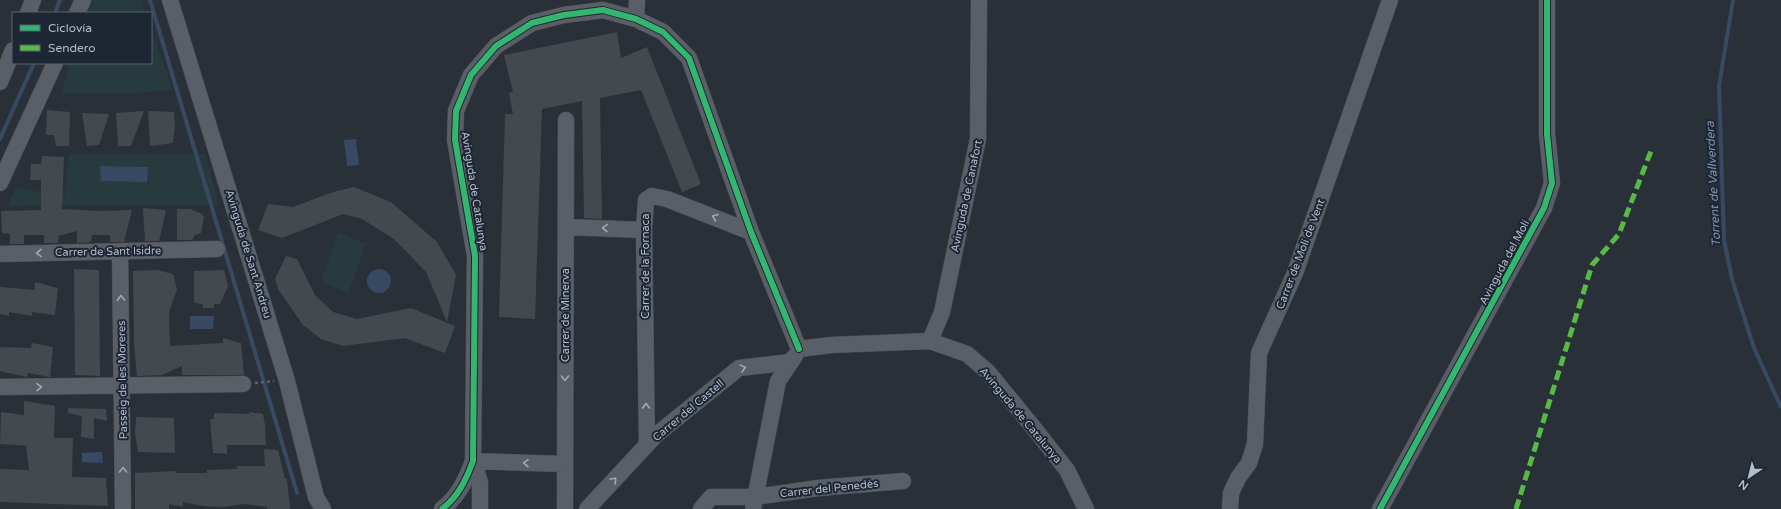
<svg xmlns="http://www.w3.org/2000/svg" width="1781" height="509" font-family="'Varela Round',sans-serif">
<rect width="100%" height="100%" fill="#2a3038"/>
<path fill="#273a3e" d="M93,0H141L145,13H88Z
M151,29L173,90L135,93H62L69,63H151Z
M69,154H205L219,205L7,206L17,188L65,196Z
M338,232L366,244L348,293L321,282Z"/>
<path fill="#384963" d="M356,139L359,165L347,166L344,140Z
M100,166L148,167L147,182L101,181Z
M367 281a12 12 0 1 1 24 0a12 12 0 1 1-24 0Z
M190,316H214L213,329H190Z
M102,452L103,463L82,462V453Z"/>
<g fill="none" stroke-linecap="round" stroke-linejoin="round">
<path stroke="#384963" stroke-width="4" d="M150,0L297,493
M1733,0L1719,86L1724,240L1732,279L1754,348L1781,407
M55,13L60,0
M0,139L34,63"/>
</g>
<path fill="#444950" d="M617,32L621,58L647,47L701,184L682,192L641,90L600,98L602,219L584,218L582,101L542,109L535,319L499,317L505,114H513L509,93L513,92L504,55Z
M47,110L70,112L69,146H56L54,135H46Z
M144,111L131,146H118L116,113Z
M148,111L174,112L175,126L173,143L150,146Z
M82,113L109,114L99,145L87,146Z
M42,156L64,157L62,209L101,211L132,210L124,242H110V235H92L91,242L77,243V231L59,236L58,243H44V235H24V244H10V234L2,233L1,211L41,210V180H30L31,164H41Z
M354,187L391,202L437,242L456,275L447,322L426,272L394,239L362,219L343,214L282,238L258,230L268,204L293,207L333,192Z
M143,208L166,210L159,241H145Z
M177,209H190L200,213L204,217L201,233L195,235L192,240H177Z
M286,256L297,259L315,295L333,312L357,319L411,308L455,326L445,353L405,338L343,346L321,339L303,325L278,289L275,279Z
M74,269L99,270L100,376L75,375Z
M157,270L173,274L177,289L169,312L170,346L223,343V338L241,343L244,375H182V366L162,375L137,376L134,344L133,271Z
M224,270L228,286L220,304H214V308H203V304L194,303V271Z
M35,282L58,288L55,315L32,312V316L9,312V316L0,314V287L34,290Z
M32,343L53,347L50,377L28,373L27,377L0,371V347L31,348Z
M24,401L55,406L54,438H73L72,477L106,478L108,506L0,502V469L29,470L26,446L0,444L1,412L24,415Z
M68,408L106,409L107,421L94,418V439L81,437L82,416L68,413Z
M249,412L263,414L265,425L266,445H227V454L213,453L210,419H214V413L250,414Z
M136,417L174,418L175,453L138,452L135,433Z
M264,449L278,450L285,479H287L290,509H267V507L244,504L222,507L203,506L183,502V507L169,504V509H135V473L176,471V473H207V470L237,469V466H265Z"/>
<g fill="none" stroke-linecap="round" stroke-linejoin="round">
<defs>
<path id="minor" d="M170,0L287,381L316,497L323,509
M28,13L33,0
M77,13L83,0
M636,19L637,0
M0,82L13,50
M0,183L55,63
M566,227L644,230
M120,251L123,509
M0,254L217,249
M930,341L942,312L978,139L979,0
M799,349L831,345L930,341L967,354L988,372L1033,427L1067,470L1086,509
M0,387L243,384
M647,445L644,230L646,200L652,196L667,199L751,232
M442,509C458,497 466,480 473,461L475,256L455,140L456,111L471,75L496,46L532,23L564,15L603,10L636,19L663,32L689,58L751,232L799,349
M480,509V482L473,461L565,464
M565,509L566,120
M587,509L656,435L739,368L791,362
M701,509L711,497H755L818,488L903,481
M753,509L778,381L795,356
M1230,509L1231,493L1238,478L1249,463L1255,444L1259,353L1295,273L1390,0
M1380,509L1544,208L1552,183L1547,134V0"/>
</defs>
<use href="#minor" stroke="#484c53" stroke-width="17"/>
<path stroke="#5d636a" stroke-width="2.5" stroke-dasharray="3 3" stroke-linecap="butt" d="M255,383L274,381"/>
<use href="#minor" stroke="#5a5e66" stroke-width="16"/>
<path stroke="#58b947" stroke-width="5" stroke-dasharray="10 5" stroke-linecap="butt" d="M1516,509L1592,265L1619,234L1651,151"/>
<defs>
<path id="cycleway" d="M442,509C458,497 466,480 473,461L475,256L455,140L456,111L471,75L496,46L532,23L564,15L603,10L636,19L663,32L689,58L751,232L799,349
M1380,509L1544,208L1552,183L1547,134V0"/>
</defs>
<use href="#cycleway" stroke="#1d2633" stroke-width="8"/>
<use href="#cycleway" stroke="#33b770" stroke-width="6"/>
</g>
<defs><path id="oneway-chevron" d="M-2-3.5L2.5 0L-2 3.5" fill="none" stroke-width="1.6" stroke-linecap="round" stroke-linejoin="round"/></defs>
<g stroke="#a2a9b5">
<use href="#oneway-chevron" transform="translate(715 217) rotate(-157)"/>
<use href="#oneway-chevron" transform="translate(605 228) rotate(-178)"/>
<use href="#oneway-chevron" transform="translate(39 253) rotate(179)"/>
<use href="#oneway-chevron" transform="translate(121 298) rotate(-91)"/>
<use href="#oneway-chevron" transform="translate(743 368) rotate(-15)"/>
<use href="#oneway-chevron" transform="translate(565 378) rotate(90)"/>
<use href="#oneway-chevron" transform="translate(39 387) rotate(-1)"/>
<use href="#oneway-chevron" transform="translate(646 406) rotate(-91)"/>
<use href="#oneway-chevron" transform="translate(526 463) rotate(-179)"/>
<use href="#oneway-chevron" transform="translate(123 470) rotate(-90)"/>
<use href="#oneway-chevron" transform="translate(614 480) rotate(-47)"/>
</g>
<g text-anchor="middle" stroke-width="4" stroke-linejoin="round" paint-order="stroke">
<g font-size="11" fill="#b4bcc9" stroke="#1d2633">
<text transform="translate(475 191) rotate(81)" y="4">Avinguda de Catalunya</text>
<text transform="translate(966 196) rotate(-78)" y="4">Avinguda de Canafort</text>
<text transform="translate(108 251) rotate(-1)" y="4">Carrer de Sant Isidre</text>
<text transform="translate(249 254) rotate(73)" y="4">Avinguda de Sant Andreu</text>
<text transform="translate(1300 254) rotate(-69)" y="4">Carrer de Molí de Vent</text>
<text transform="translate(1504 262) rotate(-62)" y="4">Avinguda del Molí</text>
<text transform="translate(645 266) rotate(-90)" y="4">Carrer de la Fornaca</text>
<text transform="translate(565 315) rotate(-90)" y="4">Carrer de Minerva</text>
<text transform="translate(122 380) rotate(-91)" y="4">Passeig de les Moreres</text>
<text transform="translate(688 410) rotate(-40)" y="4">Carrer del Castell</text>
<text transform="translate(1021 415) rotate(50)" y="4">Avinguda de Catalunya</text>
<text transform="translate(829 488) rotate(-6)" y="4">Carrer del Penedès</text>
</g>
<g font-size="12" font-style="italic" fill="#7c92b1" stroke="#1d2633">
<text transform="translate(1713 184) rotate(-93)" y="4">Torrent de Vallverdera</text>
</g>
</g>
<rect x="12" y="12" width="140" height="52" fill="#1d2633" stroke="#59626f"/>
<rect x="20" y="25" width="20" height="6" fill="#33b770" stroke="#59626f"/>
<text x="48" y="32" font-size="12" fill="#b4bcc9">Ciclovía</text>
<rect x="20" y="45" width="20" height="6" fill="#58b947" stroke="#59626f"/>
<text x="48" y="52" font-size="12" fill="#b4bcc9">Sendero</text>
<g transform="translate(1749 477) rotate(215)" stroke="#1d2633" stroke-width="3" paint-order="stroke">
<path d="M0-3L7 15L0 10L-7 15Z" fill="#b4bcc9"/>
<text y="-6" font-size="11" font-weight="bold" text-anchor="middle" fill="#b4bcc9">N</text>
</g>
</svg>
